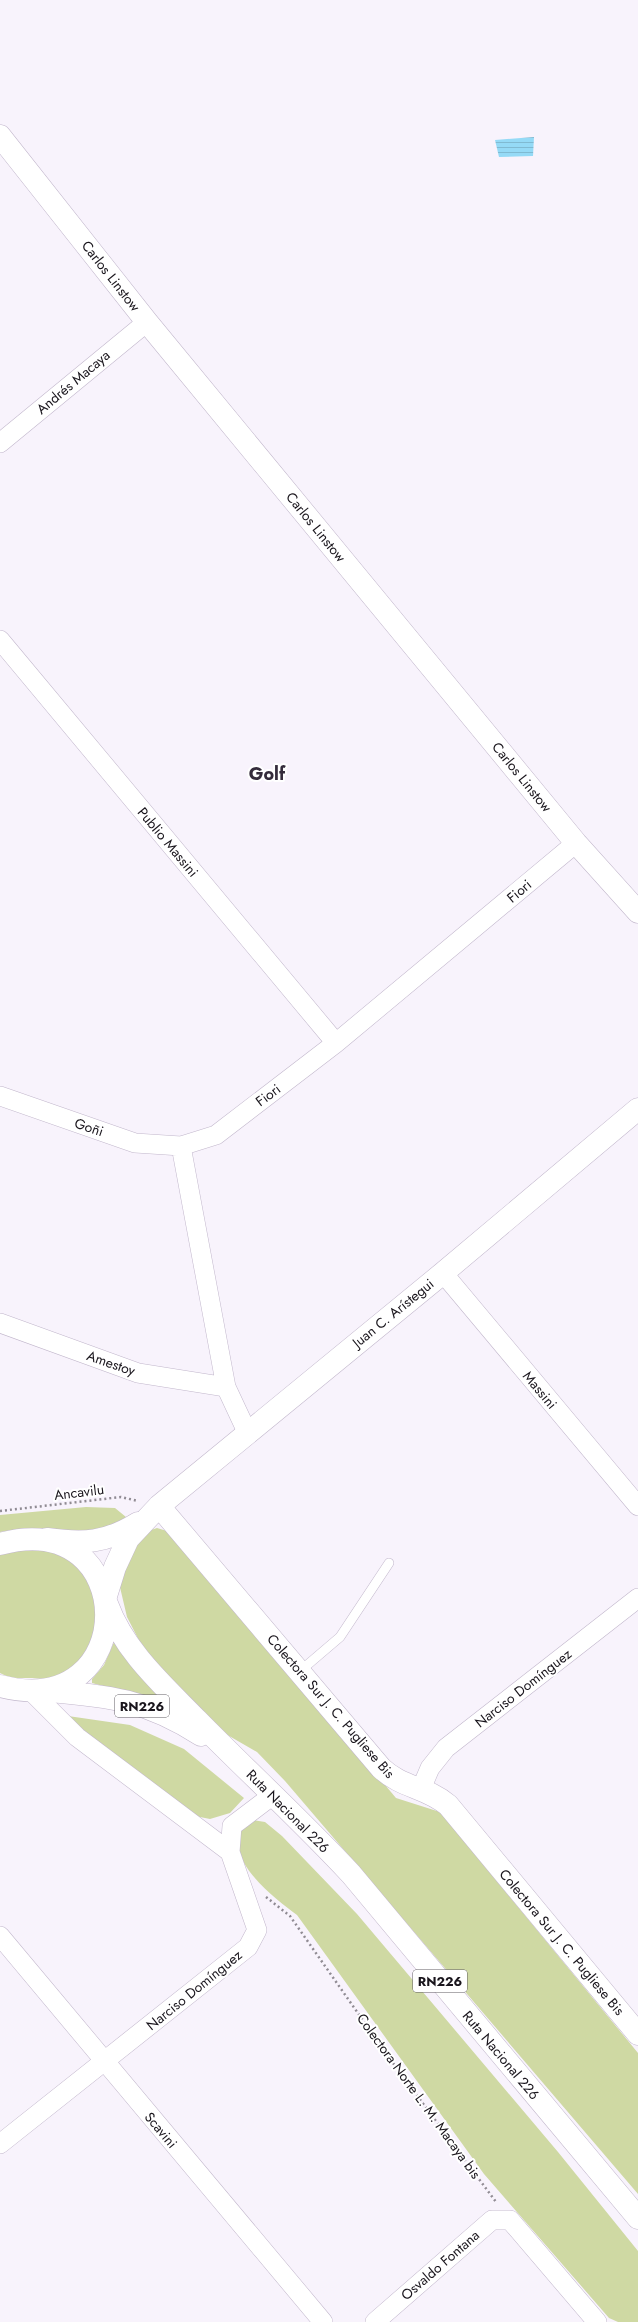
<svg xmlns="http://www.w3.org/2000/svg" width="638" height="2322" font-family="Jost,sans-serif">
<defs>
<pattern id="water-rules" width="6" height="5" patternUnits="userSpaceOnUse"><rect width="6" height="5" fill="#95daf6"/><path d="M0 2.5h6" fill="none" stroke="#80bad2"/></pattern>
</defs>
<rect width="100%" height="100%" fill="#f8f3fc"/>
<path fill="#cfd9a3" d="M86,1507L115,1508L126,1517L113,1527L92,1536L51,1529L25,1528L0,1532V1515Z
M157,1528L167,1531L179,1540L396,1798L440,1812L638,2053V2194L285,1781L257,1752L224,1733L146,1654L127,1617L119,1583L141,1537L151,1530Z
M21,1549C36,1549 51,1549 65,1557C111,1584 105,1664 51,1678C45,1680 38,1678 32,1678C20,1678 11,1679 0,1673V1555Z
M114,1642H118L187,1718L114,1689L92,1683V1679L104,1665Z
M68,1716L130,1725L184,1749L244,1798L230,1813L210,1819L190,1815L105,1751Z
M253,1820L265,1822L282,1836L357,1914L558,2152L638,2251V2322H618L609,2318L484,2174L297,1915C277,1900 239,1871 238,1844C238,1839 240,1833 241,1828Z"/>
<path fill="url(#water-rules)" d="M534,137L533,156L499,157L495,140Z"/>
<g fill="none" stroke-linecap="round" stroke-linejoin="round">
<defs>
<path id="service" d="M299,1672L340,1637L389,1563"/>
<path id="minor" d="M0,443L147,322
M0,640L336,1043
M0,1096L135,1143L181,1146L216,1135L336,1043L576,843
M181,1146L226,1387L248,1434
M443,1273L638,1506
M0,1323L138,1373L226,1387
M31,1691L77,1737L230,1852
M421,1789L430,1768L446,1748L638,1598
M0,1936L323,2322
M0,2144L248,1947L257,1930L230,1852L232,1826L273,1795
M375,2322L492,2220H510L597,2322"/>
<path id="secondary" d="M0,136L147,322L576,843L638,912
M159,1506L381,1768C402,1788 425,1786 448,1805L638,2034
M47,1539C84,1544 106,1543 138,1523
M106,1596L115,1567L128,1539L159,1506L443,1273L638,1109"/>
<path id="trunk" d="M0,1544C141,1505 142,1724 0,1686
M107,1604C124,1651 163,1685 197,1720C248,1772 302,1821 351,1874L638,2218
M48,1691C110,1696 147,1700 201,1735"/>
</defs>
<use href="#service" stroke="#c2b7cc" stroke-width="10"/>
<use href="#minor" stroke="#c2b7cc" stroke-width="20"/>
<use href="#secondary" stroke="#c2b7cc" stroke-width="23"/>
<use href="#trunk" stroke="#c2b7cc" stroke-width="23"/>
<path stroke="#908b93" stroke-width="2.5" stroke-dasharray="2 3" stroke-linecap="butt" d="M0,1511L121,1497L138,1501
M266,1897L290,1916L390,2059L496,2202"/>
<use href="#service" stroke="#fff" stroke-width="9"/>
<use href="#minor" stroke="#fff" stroke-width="19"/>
<use href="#secondary" stroke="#fff" stroke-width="22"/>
<use href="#trunk" stroke="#fff" stroke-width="22"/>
</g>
<g text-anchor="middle" stroke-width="4" stroke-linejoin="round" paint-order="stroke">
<g fill="#fff" stroke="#5e5b60" stroke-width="1">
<rect x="115" y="1695" width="54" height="22" rx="3"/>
<rect x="413" y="1970" width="54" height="22" rx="3"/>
</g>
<g font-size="13" font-weight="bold" fill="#19151c">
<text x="142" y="1711">RN226</text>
<text x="440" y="1986">RN226</text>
</g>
<g font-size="14" fill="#19151c" stroke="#fff">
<text transform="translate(111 276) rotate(52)" y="5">Carlos Linstow</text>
<text transform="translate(73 382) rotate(-40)" y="5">Andrés Macaya</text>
<text transform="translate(316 527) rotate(51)" y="5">Carlos Linstow</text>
<text transform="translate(522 777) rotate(51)" y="5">Carlos Linstow</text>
<text transform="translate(168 842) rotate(50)" y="5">Publio Massini</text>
<text transform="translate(519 891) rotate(-40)" y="5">Fiori</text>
<text transform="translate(268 1095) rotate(-37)" y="5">Fiori</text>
<text transform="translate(89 1127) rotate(19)" y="5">Goñi</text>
<text transform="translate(393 1313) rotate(-39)" y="5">Juan C. Arístegui</text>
<text transform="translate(111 1363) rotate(19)" y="5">Amestoy</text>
<text transform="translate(540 1390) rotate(50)" y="5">Massini</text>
<text transform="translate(79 1492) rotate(-7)" y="5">Ancavilu</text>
<text transform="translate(523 1688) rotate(-38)" y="5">Narciso Domínguez</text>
<text transform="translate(331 1706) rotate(49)" y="5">Colectora Sur J. C. Pugliese Bis</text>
<text transform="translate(288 1811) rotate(45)" y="5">Ruta Nacional 226</text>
<text transform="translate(562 1942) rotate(50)" y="5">Colectora Sur J. C. Pugliese Bis</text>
<text transform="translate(194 1990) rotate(-39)" y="5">Narciso Domínguez</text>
<text transform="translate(501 2055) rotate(50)" y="5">Ruta Nacional 226</text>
<text transform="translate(419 2096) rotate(54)" y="5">Colectora Norte L. M. Macaya bis</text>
<text transform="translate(161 2130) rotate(50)" y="5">Scavini</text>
<text transform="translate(440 2265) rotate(-41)" y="5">Osvaldo Fontana</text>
</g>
<g font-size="18" font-weight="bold" fill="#342b3b" stroke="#fff">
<text x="267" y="780">Golf</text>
</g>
</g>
</svg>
